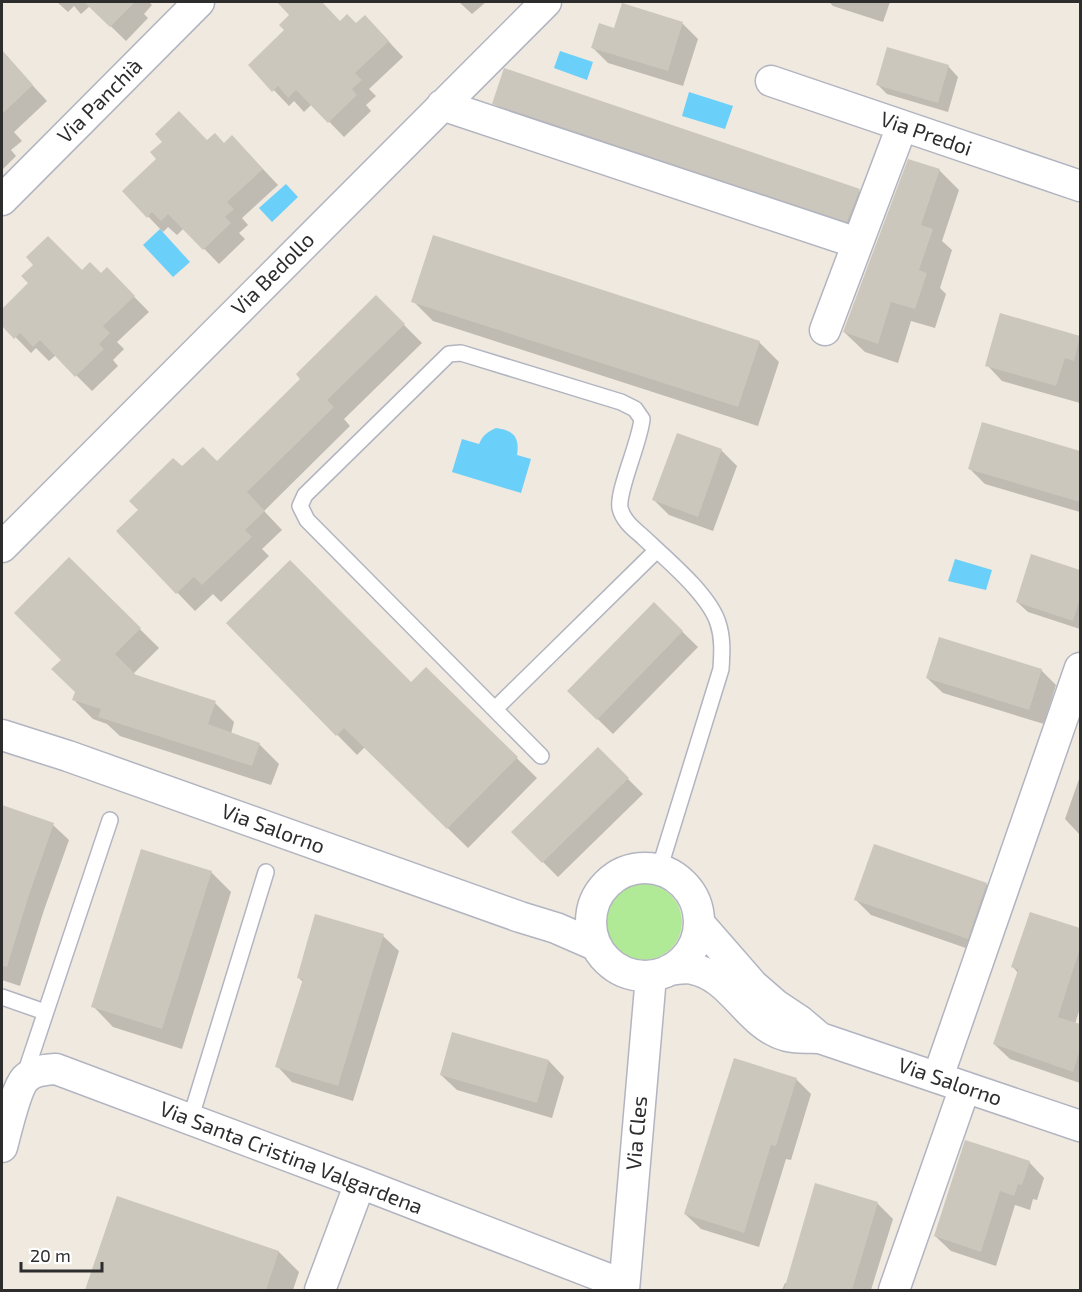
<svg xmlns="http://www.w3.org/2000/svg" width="1082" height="1292" font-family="'Exo 2',sans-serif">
<rect width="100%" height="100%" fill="#efe9df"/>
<path fill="#b1ea97" d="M606 922a38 38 0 1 1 76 0a38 38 0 1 1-76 0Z"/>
<path fill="#6acff9" d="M560,51L593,62L587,80L554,68Z
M689,92L733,106L725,129L682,116Z
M286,184L298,197L272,222L259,208Z
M160,229L190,262L173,277L143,245Z
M496,428C513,430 520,437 517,455L531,459L521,493L452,472L462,439L479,444C483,435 487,432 496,428Z
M955,559L992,570L986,590L948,581Z"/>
<path fill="#0003" d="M57,2H149L152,5L144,14L148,18L126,41L90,6L81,14L74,6L68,12Z
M297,2H321L340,22L356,25L380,32L403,57L369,89L376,96L366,105L371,111L344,137L312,104L304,112L294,101L289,106L250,65L286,30L292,15L287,10Z
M459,2H486L472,14Z
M829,2H890L883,22L833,6Z
M623,5L683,24L698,39L683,86L608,63L592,47L615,30Z
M2,64L24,76L47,101L14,132L22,141L11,150L16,156L2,170Z
M948,66L958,77L948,112L887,94L877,84Z
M494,103L859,191L879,211L868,241L514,123Z
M207,142L224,144L247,152L278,185L242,218L248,225L239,233L245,239L219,264L184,228L177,235L168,227L163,232L124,191Z
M939,170L959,190L942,241L952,250L940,288L946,294L935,328L911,321L898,363L865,352L844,332Z
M107,269L149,312L117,342L124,349L113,360L118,366L92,391L56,355L49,361L36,348L31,353L2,323V311L30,284L82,272L101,275Z
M376,297L422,343L344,419L350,426L264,511L282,530L262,549L269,556L221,602L213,594L195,611L118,531L182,469L217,463L302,379Z
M413,301L759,342L779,362L758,426L433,321Z
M1001,315L1080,338V403L1002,381L987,365Z
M983,423L1080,452V512L985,484L970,469Z
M721,450L737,466L713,531L669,515L654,500Z
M1032,556L1080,571V629L1028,612L1017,602Z
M69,559L159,648L133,674L215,703L234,722L231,734L259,744L279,764L271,785L120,736L107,724L93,719L74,700L76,692L63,660Z
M654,604L698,647L613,734L569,691Z
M228,623L411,684L426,669L537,778L468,848L365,747L357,755Z
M1041,670L1056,685L1044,724L943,693L927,678Z
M598,749L643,794L558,877L513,832Z
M1079,779H1080V835L1065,819Z
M2,807L53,825L69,840L44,910L20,986L2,980Z
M211,872L231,892L182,1049L113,1027L93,1006Z
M986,884L1002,899L983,954L871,915L856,900Z
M1030,913L1080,930V1008L1075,1024L1080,1026V1083L1010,1059L994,1044L1018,973L1013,967Z
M383,936L399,951L353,1101L292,1082L277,1066L303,982L298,977Z
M549,1061L564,1077L552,1118L457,1090L441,1075Z
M796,1079L811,1094L791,1160L786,1159L759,1247L701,1229L685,1214Z
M1029,1162L1044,1178L1037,1200L1033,1199L1030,1210L1015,1205L996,1266L951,1251L935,1236Z
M118,1198L279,1252L299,1272L293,1290H87Z
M877,1203L893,1219L871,1290H782L785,1283L787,1284Z"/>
<path fill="#cbc7bd" d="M84,2H135L110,27Z
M277,2H322L340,21L347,14L356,23L365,15L389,41L355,73L362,80L352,89L357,95L328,123L296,90L288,98L278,86L272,92L248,65L284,30L279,25L289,15Z
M622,3L683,22L668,71L591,48L599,23L614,28Z
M887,47L949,65L938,103L876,85Z
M2,50L33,85L2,114Z
M504,68L860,189L847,222L492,104Z
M179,111L207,140L215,133L224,143L232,135L263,169L227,202L234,209L225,217L231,223L203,250L168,214L161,221L152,212L147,218L122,191L156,159L150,152L162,142L155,134Z
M908,159L940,169L921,225L933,229L919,270L927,273L915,309L891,302L878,344L843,332Z
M433,235L760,341L738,407L411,302Z
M48,236L82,270L90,262L101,273L107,267L135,296L103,326L110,333L99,344L104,349L75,377L40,340L33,347L20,333L14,339L2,326V309L28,283L21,276L33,265L26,257Z
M376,295L405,324L327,400L334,407L247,492L265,511L245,530L252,537L202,585L194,577L176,594L116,531L138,510L129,501L173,458L182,466L203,447L217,461L300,379L296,374Z
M1000,313L1080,336L1074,361L1065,358L1056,386L985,366Z
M982,422L1080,451V502L968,469Z
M677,433L722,449L698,517L652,500Z
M1031,554L1080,570V599L1073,621L1016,602Z
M69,557L141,628L115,654L136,675L216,701L208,724L260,743L252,766L98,717L101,709L72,700L75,692L51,669L61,660L14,613Z
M290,560L411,682L426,667L518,757L447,829L344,728L336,736L226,623Z
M654,602L683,631L597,720L567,691Z
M939,637L1042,669L1029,710L926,678Z
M598,747L629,778L542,863L511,832Z
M2,805L54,823L29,895L7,967L2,966Z
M874,844L987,883L968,939L854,900Z
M141,849L212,871L162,1029L91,1007Z
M1030,912L1080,928V948L1058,1017L1080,1024V1050L1073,1072L993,1044L1018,970L1011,967Z
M315,914L384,934L338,1086L275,1067L303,979L297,978Z
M452,1032L549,1060L537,1103L440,1075Z
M734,1058L797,1078L776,1146L771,1145L744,1233L684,1214Z
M965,1140L1030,1161L1022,1185L1018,1184L1014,1196L1000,1191L981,1252L934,1236Z
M815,1183L878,1202L852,1290H784Z
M117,1196L279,1251L266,1290H85Z"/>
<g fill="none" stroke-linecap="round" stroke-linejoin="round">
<defs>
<path id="lane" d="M495,709L657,550
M541,756L307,520L300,506L305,495L449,354L461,353L621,402L635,409L642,419C640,442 617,491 620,508C623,521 634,529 643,537C665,558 709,594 718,623C723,638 722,653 721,669L659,870
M2,997L45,1012
M24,1077L110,820
M190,1120L266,872"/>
<path id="street" d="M771,81L1080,186
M442,105L857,243
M2,200L199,2
M825,330L902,126
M2,547L546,2
M2,735L68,756L520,917L556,928L595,945
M591 922a54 54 0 1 1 108 0a54 54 0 1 1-108 0Z
M699,923L753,985L776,1005L800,1021L820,1038
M669,970C677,969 686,967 693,969C733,977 748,1026 787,1036C797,1039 810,1037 820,1038L1080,1126
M938,1077L1080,668
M2,1147C6,1132 16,1089 25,1079C34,1070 45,1070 56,1069L360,1183L624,1285
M320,1290L360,1183
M624,1290L651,976
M894,1290L965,1087"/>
</defs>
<use href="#lane" stroke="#b2b5c1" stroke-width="18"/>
<use href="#street" stroke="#b2b5c1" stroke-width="33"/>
<use href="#lane" stroke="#fff" stroke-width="15"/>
<use href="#street" stroke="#fff" stroke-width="30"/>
</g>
<g text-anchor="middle" stroke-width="4.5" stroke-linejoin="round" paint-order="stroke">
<g font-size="21" fill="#2d2d2d" stroke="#fff">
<text transform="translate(100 101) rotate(-45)" y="7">Via Panchià</text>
<text transform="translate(926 134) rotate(19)" y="7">Via Predoi</text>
<text transform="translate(273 274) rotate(-45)" y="7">Via Bedollo</text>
<text transform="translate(273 829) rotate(20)" y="7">Via Salorno</text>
<text transform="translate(950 1082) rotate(19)" y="7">Via Salorno</text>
<text transform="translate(637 1133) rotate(-85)" y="7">Via Cles</text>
<text transform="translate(291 1158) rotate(21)" y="7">Via Santa Cristina Valgardena</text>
</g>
</g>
<rect width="1082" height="1292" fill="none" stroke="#2d2d2d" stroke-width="6"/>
<path d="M21 1262v9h81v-9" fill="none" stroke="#2d2d2d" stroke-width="3"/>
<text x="30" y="1262" font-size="18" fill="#2d2d2d" stroke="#ffffff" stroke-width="4.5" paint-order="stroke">20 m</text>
</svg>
